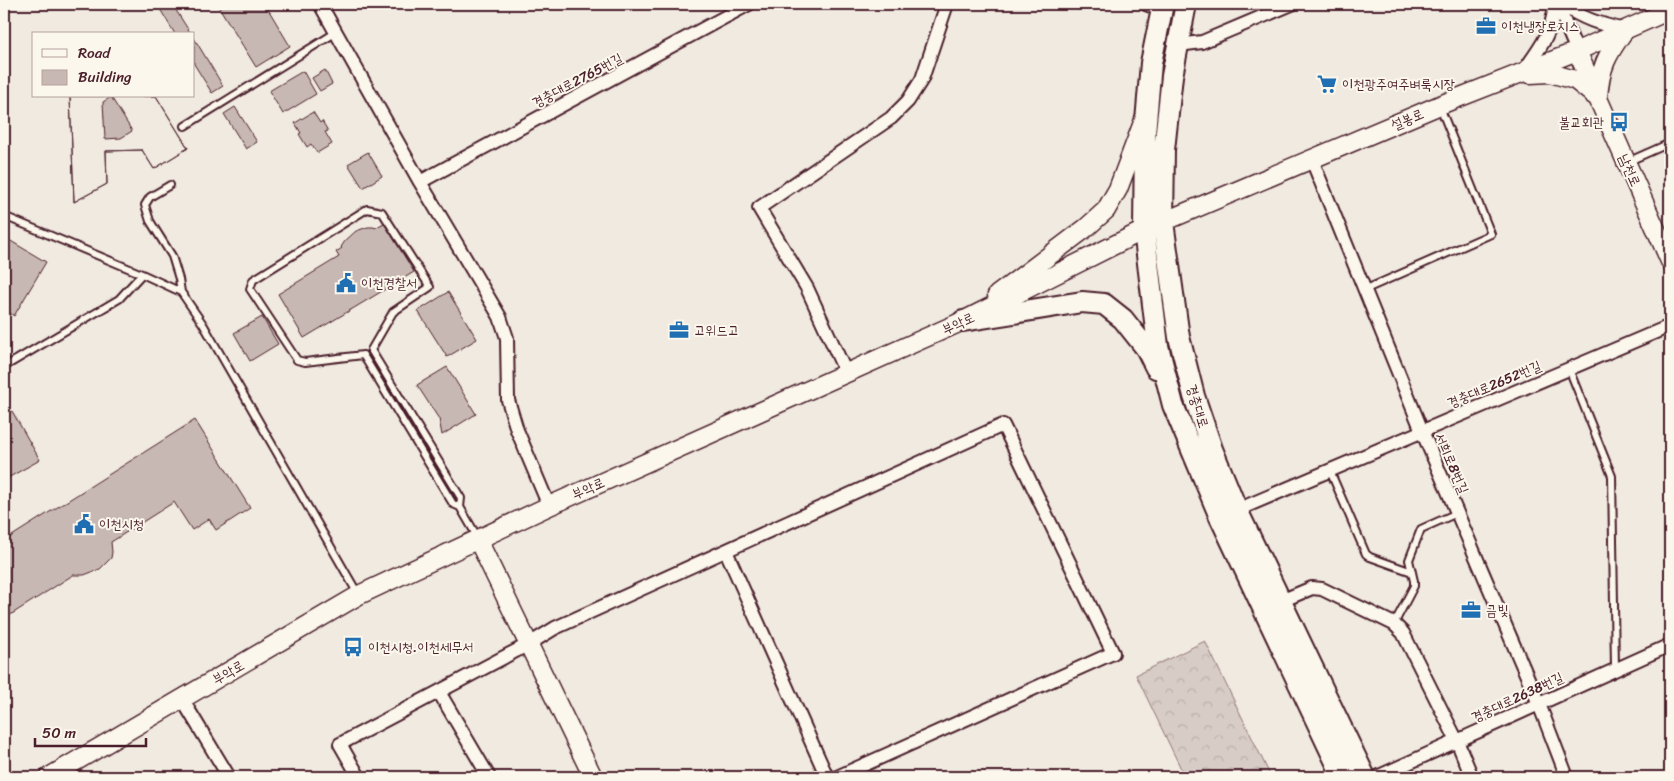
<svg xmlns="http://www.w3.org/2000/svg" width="1674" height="781" font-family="Sriracha,'Poor Story',sans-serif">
<defs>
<pattern id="forest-crowns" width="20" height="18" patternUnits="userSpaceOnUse" patternTransform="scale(1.25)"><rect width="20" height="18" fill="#d8ccc6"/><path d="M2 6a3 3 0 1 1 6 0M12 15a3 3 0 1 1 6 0" fill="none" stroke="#bbafaa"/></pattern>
</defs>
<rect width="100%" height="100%" fill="#f0eae0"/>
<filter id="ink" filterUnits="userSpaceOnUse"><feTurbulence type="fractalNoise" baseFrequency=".02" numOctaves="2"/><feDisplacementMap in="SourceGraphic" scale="10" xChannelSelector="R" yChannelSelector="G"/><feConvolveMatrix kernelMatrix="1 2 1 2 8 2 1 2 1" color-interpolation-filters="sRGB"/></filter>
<g filter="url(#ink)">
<path fill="url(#forest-crowns)" stroke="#917678" d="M1205,641L1271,777H1185L1136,675Z"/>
<path fill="#c8b8b3" stroke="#4a1f2b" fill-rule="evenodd" d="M157,4H172L191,34H175Z
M217,4H265L290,46L256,67Z
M194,38L223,86L212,93L194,64Z
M325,70L332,84L320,91L312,78Z
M303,71L316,94L283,114L269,91Z
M70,96H156L188,148L154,169L142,150L106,151L107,184L74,202ZM111,97L132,131L121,138L105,139L103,102Z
M70,96H156L188,148L154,169L142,150L106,151L107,184L74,202Z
M235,107L257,142L246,149L224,114Z
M313,112L320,123L322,121L328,131L325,132L332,144L317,153L311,144L307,147L299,134L301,133L295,123Z
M368,152L382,176L363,188L348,164Z
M384,223L414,272L304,338L278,294L339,257L336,252L342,248L341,247L345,241L356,231L368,227H374L375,228Z
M4,237L46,262L14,316L4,309Z
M448,292L477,339L447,357L418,311Z
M262,317L278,344L250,361L234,333Z
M447,367L476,414L442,435L439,419L417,385Z
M12,411L40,460L4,480V416Z
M195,420L250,508L216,530L209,519L192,530L174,502L111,542L112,552L111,558L100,569L84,575H73L4,619V541Z"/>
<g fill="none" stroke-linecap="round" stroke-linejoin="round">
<defs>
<path id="lane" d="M185,126L335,33
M1627,162L1670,143
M170,185L150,197L145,205L150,221L172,256L179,279L181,292
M367,209L382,212L430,287L393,312L371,350L461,498L460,507L453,504L363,355L305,362L297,360L250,289L253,280Z
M4,216L142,274L181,292L203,324L358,594
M1364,290L1491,234L1440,107
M4,367L119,299L142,274
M1569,369L1612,476L1615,668
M1330,471L1366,554L1370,557L1412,572
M460,507L478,538
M1394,624L1414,586V581L1409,560L1421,529L1457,513"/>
<path id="street" d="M320,4L420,182L500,317L507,338L508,400L517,430L549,506
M1146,4L1161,10
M1557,4L1577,51
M1561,4C1583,19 1599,24 1625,30
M1178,45L1202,42L1292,4
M1523,72C1540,48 1552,34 1555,4
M1312,160L1422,431L1539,704L1567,777
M420,182L749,4
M846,373L807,288L759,208L891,118L908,101L922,79L947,4
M1237,510L1670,326
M726,551L827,777
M1281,601L1312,588L1322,589L1394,624L1403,633L1457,741L1472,777
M439,692L489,777
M182,699L229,777
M359,777L340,744L529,644L555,628L1003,425L1113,653L837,777
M1377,777L1670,645"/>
<path id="secondary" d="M1577,51L1670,261
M1530,74L1550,73L1575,80L1595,96
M1598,98C1600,67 1607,55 1624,31
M997,295L1086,228L1106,210L1118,189L1144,120
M478,540L593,777
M49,777L359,595L549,506L963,321L1144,230L1440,105L1577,51L1670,10"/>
<path id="primary" d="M1163,4L1151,63L1145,133L1144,230L1158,346L1173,405L1220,517L1343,777
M1186,4L1172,76L1164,150L1163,222L1179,337L1194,396L1212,449L1237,510L1365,777
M963,321L1082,302L1104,304L1123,319L1146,348L1156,368"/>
</defs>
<use href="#lane" stroke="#4a1f2b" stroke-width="10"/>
<use href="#street" stroke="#4a1f2b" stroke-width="16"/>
<use href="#secondary" stroke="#4a1f2b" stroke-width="21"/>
<use href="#primary" stroke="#4a1f2b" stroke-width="24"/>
<use href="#lane" stroke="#fbf7ec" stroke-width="6"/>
<use href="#street" stroke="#fbf7ec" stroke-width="12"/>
<use href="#secondary" stroke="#fbf7ec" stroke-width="18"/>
<use href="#primary" stroke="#fbf7ec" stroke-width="20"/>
</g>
</g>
<defs>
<symbol id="office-bare" viewBox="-9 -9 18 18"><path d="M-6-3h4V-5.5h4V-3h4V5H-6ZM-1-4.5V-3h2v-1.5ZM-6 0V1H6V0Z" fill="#1f6fb2" stroke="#fbf7ec" stroke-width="2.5" paint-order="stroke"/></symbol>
<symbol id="supermarket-bare" viewBox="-9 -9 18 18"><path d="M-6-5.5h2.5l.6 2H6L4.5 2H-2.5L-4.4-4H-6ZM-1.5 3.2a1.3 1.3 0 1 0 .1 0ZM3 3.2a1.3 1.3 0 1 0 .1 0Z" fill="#1f6fb2" stroke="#fbf7ec" stroke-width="2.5" paint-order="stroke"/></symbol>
<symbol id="bus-bare" viewBox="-9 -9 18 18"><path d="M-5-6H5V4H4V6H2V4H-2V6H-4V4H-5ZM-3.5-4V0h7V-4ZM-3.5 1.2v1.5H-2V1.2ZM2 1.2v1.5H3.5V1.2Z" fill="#1f6fb2" stroke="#fbf7ec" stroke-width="2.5" paint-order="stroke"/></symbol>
<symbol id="civic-bare" viewBox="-9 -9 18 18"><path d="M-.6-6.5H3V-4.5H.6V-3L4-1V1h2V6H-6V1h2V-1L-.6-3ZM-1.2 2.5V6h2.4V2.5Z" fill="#1f6fb2" stroke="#fbf7ec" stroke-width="2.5" paint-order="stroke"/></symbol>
</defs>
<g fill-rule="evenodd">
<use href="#office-bare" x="1472" y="12" width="28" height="28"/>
<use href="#supermarket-bare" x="1313" y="70" width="28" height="28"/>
<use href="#bus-bare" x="1605" y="108" width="28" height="28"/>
<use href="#civic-bare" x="332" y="269" width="28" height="28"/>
<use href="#office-bare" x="665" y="316" width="28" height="28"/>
<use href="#civic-bare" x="70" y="510" width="28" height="28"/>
<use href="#office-bare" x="1457" y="596" width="28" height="28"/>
<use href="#bus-bare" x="339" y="633" width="28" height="28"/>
</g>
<g text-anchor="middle" stroke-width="4" stroke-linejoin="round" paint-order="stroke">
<g font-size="14" fill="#4a1f2b" stroke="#fbf7ec" text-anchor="start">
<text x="1501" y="31">이천냉장로지스</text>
<text x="1342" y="89">이천광주여주벼룩시장</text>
<text x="1604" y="127" text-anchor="end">불교회관</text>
<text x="361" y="288">이천경찰서</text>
<text x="694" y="335">고위드고</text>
<text x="99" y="529">이천시청</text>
<text x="1486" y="615">금빛</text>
<text x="368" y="652">이천시청.이천세무서</text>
</g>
<g font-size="14" fill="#4a1f2b" stroke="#fbf7ec">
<text transform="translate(577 80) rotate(-28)" y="5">경충대로2765번길</text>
<text transform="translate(1407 119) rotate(-23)" y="5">설봉로</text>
<text transform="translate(1630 170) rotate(66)" y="5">남천로</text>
<text transform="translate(958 323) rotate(-25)" y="5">부악로</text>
<text transform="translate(1494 384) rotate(-23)" y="5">경충대로2652번길</text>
<text transform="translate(1198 406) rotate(73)" y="5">경충대로</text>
<text transform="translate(1452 463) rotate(67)" y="5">서희로8번길</text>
<text transform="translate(588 488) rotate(-24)" y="5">부악로</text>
<text transform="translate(228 672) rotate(-30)" y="5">부악로</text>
<text transform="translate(1517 697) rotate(-25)" y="5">경충대로2638번길</text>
</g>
</g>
<rect width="1674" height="781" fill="none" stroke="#fbf7ec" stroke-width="20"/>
<rect x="10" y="10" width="1654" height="761" fill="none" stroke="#4a1f2b" stroke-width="2" filter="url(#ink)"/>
<rect x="32" y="32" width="162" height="65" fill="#fbf7ec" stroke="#b4a19f"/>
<rect x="42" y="49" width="25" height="8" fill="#fbf7ec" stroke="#b4a19f"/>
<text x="78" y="58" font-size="15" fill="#4a1f2b">Road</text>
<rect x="42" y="70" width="25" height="15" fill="#c8b8b3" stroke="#b4a19f"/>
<text x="78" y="82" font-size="15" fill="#4a1f2b">Building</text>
<path d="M35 738v8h111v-8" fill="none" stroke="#4a1f2b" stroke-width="2.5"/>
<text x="42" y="738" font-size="15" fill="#4a1f2b" stroke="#fbf7ec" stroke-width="4" paint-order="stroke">50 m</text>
</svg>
